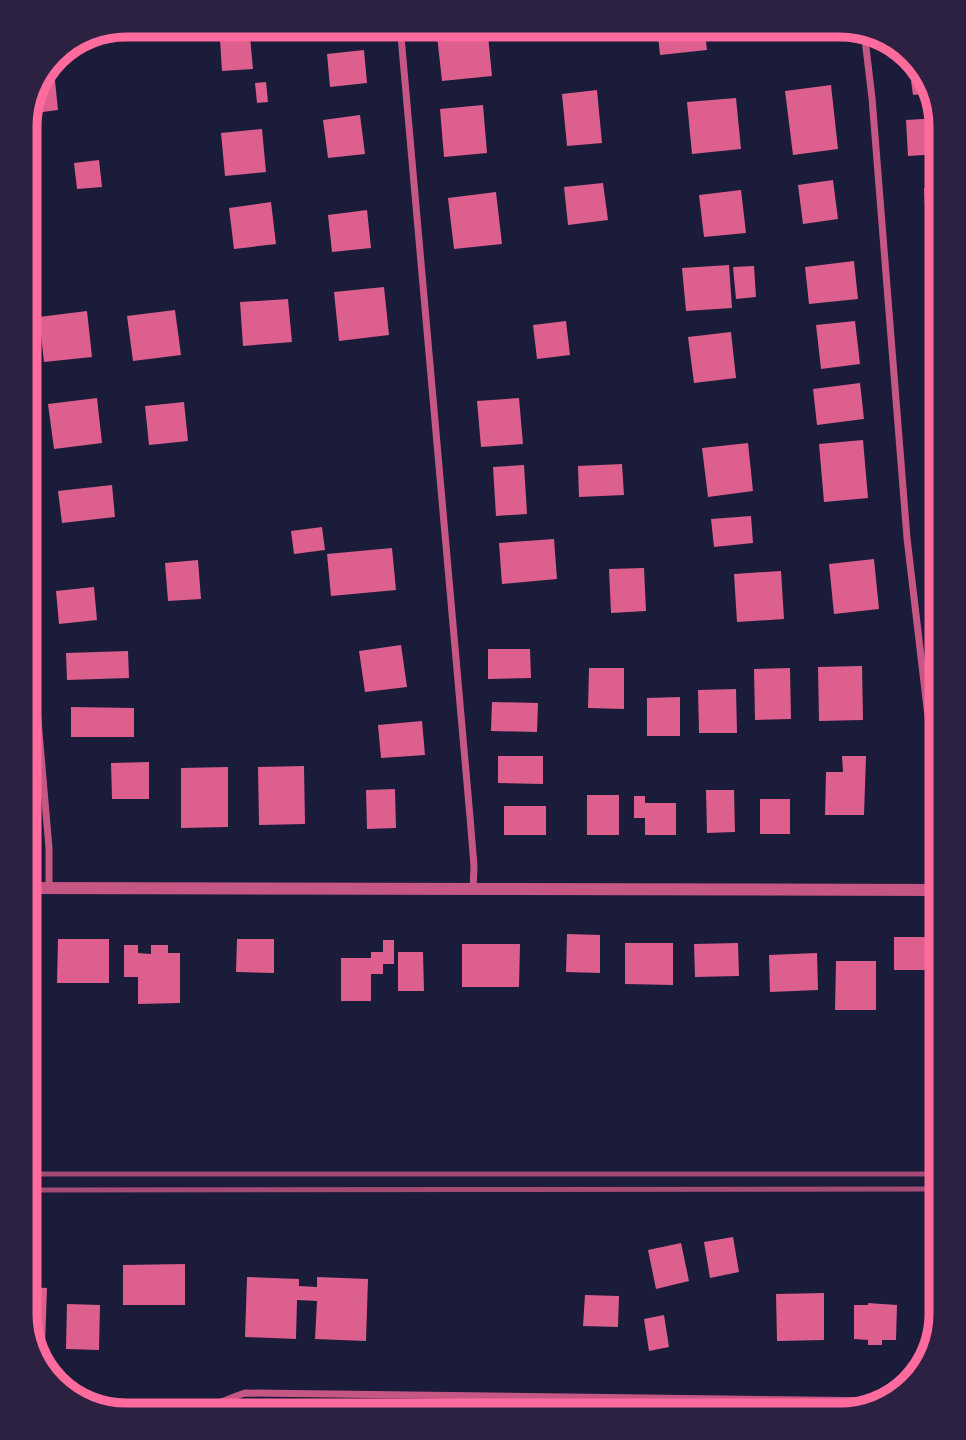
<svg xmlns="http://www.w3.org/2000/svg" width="966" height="1440" font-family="'Noto Sans',sans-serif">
<rect width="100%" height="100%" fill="#1b1b3a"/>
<path fill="#dd5f8e" d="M457,25H487L492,76L442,81L436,27Z
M657,25H704L707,50L660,55Z
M250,37L253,69L222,71L220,40Z
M364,50L367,83L330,87L327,54Z
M53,61L58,110L27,114L49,70Z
M918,65L928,76L933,93L913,95L909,66Z
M266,82L268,102L257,103L255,83Z
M831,85L838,149L793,155L785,91Z
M597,90L602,143L567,146L562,94Z
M736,98L741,149L692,154L687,102Z
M483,105L487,153L444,157L440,109Z
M360,115L365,154L328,158L323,120Z
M939,118L942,126L941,154L908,156L906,120Z
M262,129L266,172L225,176L221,133Z
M99,160L102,187L77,189L74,163Z
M833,180L838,219L803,224L798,185Z
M603,183L608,220L568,225L564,187Z
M941,186V227L926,228L924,188Z
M741,190L746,233L704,237L699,195Z
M496,192L502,244L454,249L448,198Z
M271,202L276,244L234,249L229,208Z
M367,210L371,248L332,252L328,215Z
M854,261L858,299L809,304L805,267Z
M729,265L732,308L686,311L682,268Z
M754,266L756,297L736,299L733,267Z
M384,287L389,335L339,341L334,292Z
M288,299L292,342L243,346L240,302Z
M175,310L181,355L133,361L127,316Z
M87,311L92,357L44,362L39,317Z
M566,321L570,355L537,359L533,325Z
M855,321L860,364L821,369L816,325Z
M731,332L736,378L694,383L688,337Z
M860,383L864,419L817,425L813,389Z
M97,398L102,443L54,449L48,404Z
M519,398L523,444L481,447L477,401Z
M184,402L188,441L149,445L145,406Z
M863,440L868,498L824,502L819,444Z
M748,443L753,491L708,497L702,448Z
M622,464L624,495L579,497L578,466Z
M524,465L527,514L496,516L493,467Z
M112,485L115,517L62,523L58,491Z
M751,516L753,543L714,547L711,519Z
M322,527L325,550L294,554L291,531Z
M554,539L557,579L502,584L499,543Z
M392,548L396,590L331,596L327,554Z
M874,559L879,609L834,614L829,564Z
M198,560L201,599L168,601L165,563Z
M644,568L646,611L611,613L609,569Z
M781,571L784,619L737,622L734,574Z
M94,587L97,620L59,624L56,591Z
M401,645L407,687L365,692L359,651Z
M488,649H530L531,678L488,679Z
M128,651L129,678L67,680L66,653Z
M862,666L863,720L819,721L818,667Z
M589,668H624V709L588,708Z
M790,668L791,719L755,720L754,669Z
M736,689L737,733H699L698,690Z
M680,697V736H647V698Z
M492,702L538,703L537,732L491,731Z
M71,707L134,708V737H71Z
M422,721L425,755L381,758L378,725Z
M498,756H543V784L498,783Z
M842,756H866L864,815H825L826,772H843Z
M149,762V799H112L111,763Z
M304,766L305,824L259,825L258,767Z
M228,767V827L181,828V768Z
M395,789L396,828L367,829L366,790Z
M706,790H734L735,832L707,833Z
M587,795H619V835H587Z
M634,796H645V803H676V835H645V818H634Z
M760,799H790V834H760Z
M504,806H546V835H504Z
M567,934L600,935V973L566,972Z
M894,937H931V970H894Z
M58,939H109V983H57Z
M237,939H274V973L236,972Z
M383,940H394V964H383V974H371V1001H341V958H371V952H383Z
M625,943H673V985L625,984Z
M738,943L739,976L695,977L694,944Z
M462,944H520L519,987H462Z
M124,945H138V953L151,954V945H168V953H180V1003L138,1004V977H124Z
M398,952H423L424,991H398Z
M817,953L818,990L770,992L769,955Z
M836,961H876V1010H835Z
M733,1237L739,1272L710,1278L704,1242Z
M681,1243L689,1281L656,1289L648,1250Z
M185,1264V1305H123V1265Z
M247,1277L299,1279V1286L317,1287V1277L368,1279L366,1341L315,1339L317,1301L297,1300L296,1339L245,1337Z
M25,1287L47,1288L45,1345H33L24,1314Z
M824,1293V1340L777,1341L776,1294Z
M585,1295L619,1296L618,1327L583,1326Z
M868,1303L897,1305L896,1340H882V1345H868V1340L854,1339V1305H868Z
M67,1304L100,1305L99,1350L66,1349Z
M664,1315L669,1347L649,1351L644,1319Z"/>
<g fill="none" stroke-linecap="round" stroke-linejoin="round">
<path stroke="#c65784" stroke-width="5" d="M591,1397L594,1415
M687,1399L690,1415"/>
<path stroke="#c65784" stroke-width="7" d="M400,25L470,817L474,866L473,890
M864,31L872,98L907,538L941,827
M25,569L49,848V888
M941,890V855
M113,1413C138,1413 175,1417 198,1411C214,1406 229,1398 245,1393L891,1401"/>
<path stroke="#c65784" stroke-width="12" d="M25,888L941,890"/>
<path stroke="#a44b75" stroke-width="5" d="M25,1174H941
M25,1190L941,1189"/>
</g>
<path d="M0 0H966V1440H0ZM126 37H840A89 89 0 0 1 929 126V1314A89 89 0 0 1 840 1403H126A89 89 0 0 1 37 1314V126A89 89 0 0 1 126 37Z" fill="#2d2142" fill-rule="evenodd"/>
<path fill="none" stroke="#ff6b9d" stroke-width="9" d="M126 37H840A89 89 0 0 1 929 126V1314A89 89 0 0 1 840 1403H126A89 89 0 0 1 37 1314V126A89 89 0 0 1 126 37Z"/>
</svg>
